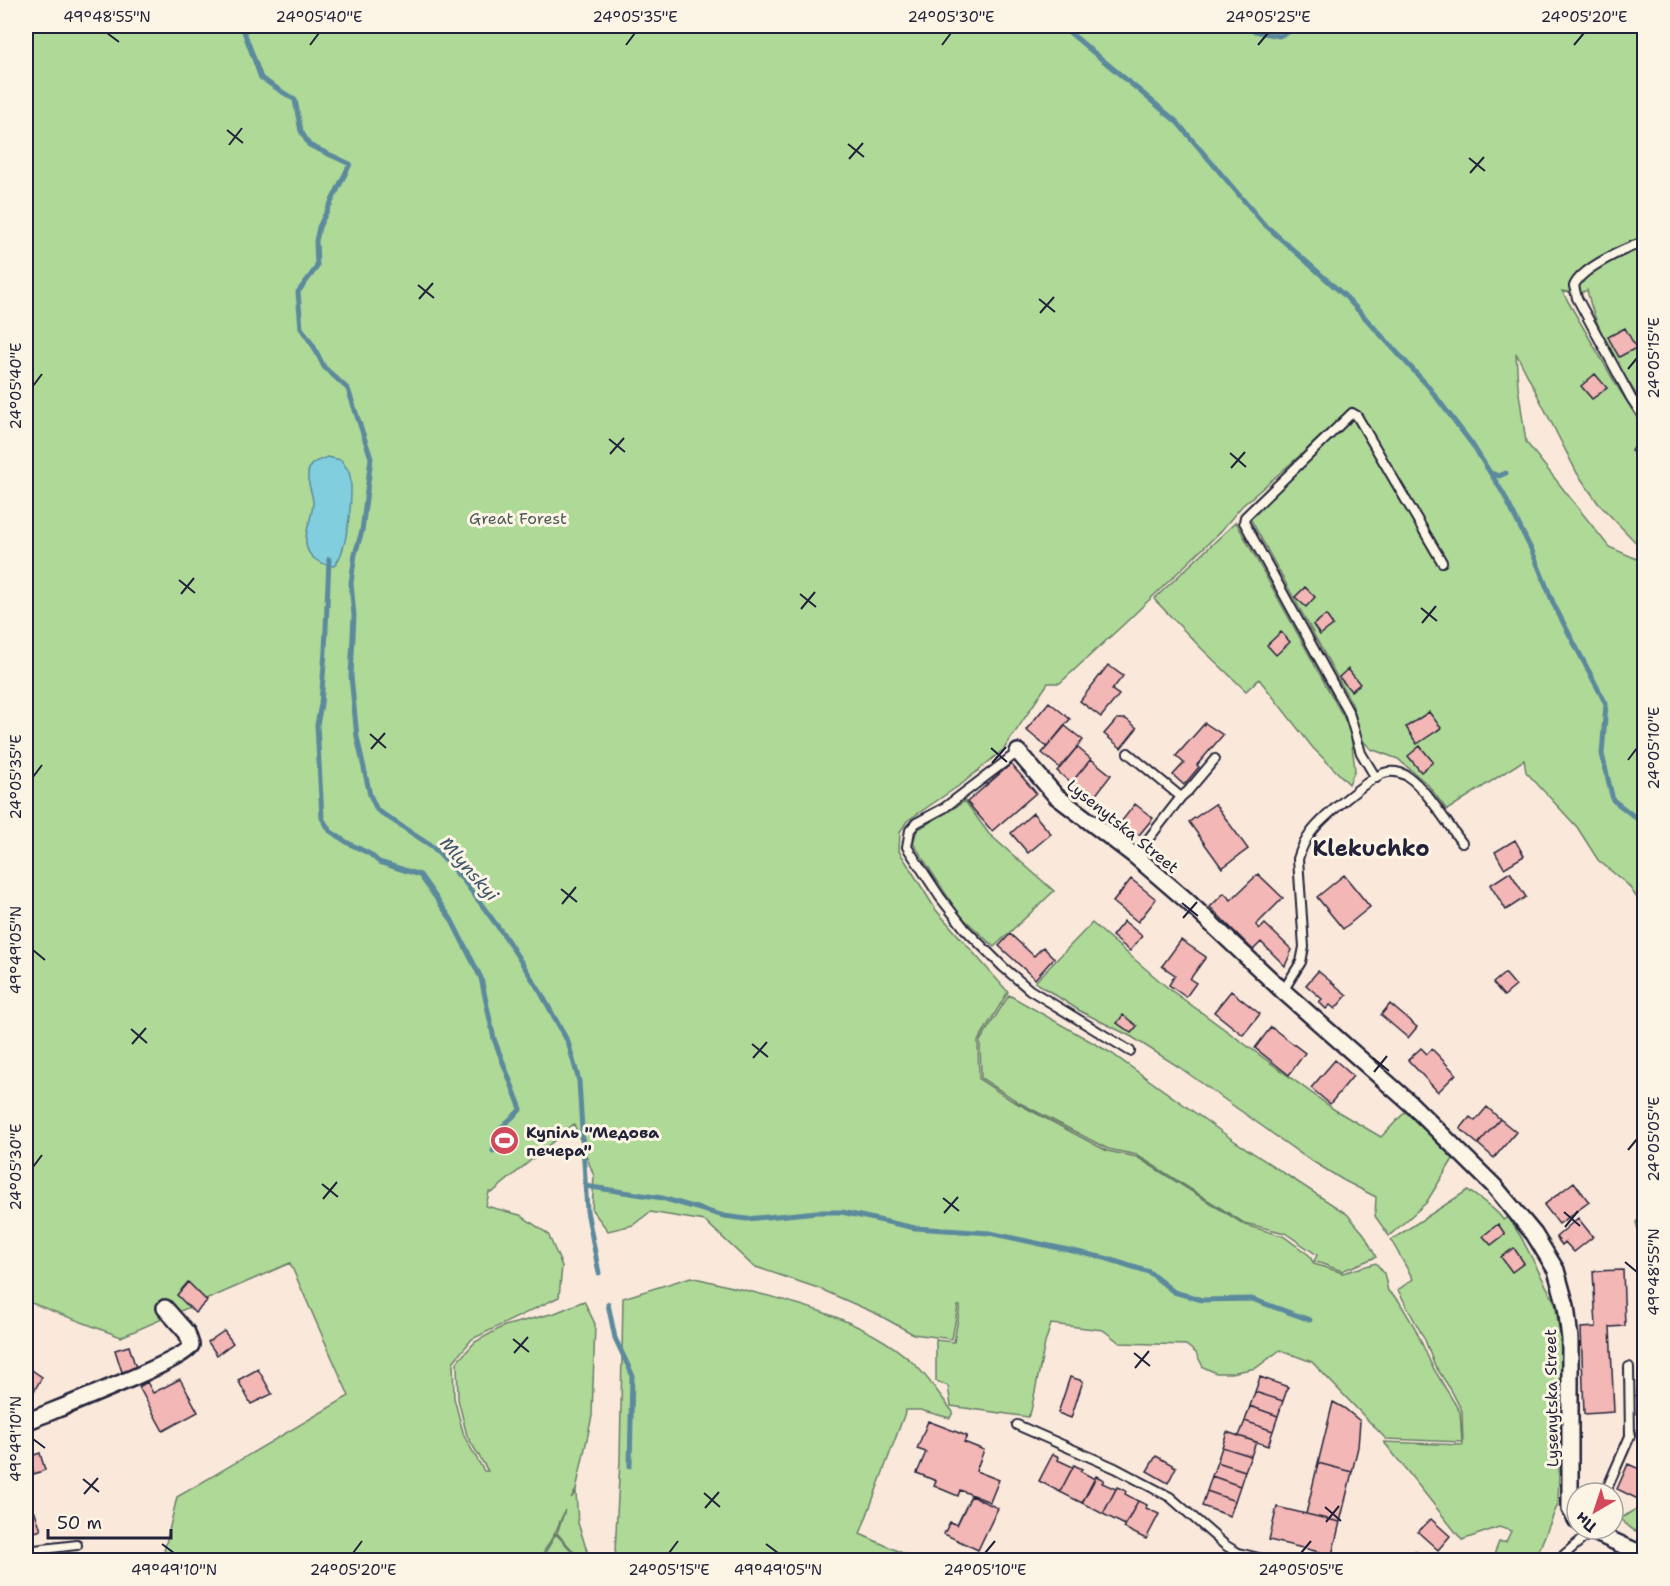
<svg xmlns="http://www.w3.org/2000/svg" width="1670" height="1586" font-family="'Shantell Sans',sans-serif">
<rect width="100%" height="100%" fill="#fae9db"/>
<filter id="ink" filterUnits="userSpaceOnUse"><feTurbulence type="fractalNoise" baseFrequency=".0167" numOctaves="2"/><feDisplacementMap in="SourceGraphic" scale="12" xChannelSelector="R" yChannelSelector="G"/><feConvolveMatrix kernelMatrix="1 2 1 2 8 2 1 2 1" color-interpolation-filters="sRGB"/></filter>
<g filter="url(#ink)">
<path fill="#afd997" stroke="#687e69" stroke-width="1.5" d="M26,26H1644V407C1621,370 1596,333 1587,290L1579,294L1562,291L1620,391L1644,427V551L1598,503L1577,473L1516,353L1518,386L1526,442L1609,547L1644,562V908L1628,885L1598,860L1577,827L1526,772L1524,760L1447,810L1427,784L1398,759L1371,749L1363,741L1352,704L1250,518L1251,514L1350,417L1353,418L1440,567L1447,562L1374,436L1356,410L1346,412L1305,451L1242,506L1220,532L1123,625L1060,683H1048L1004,749L963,783L907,821L900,832L899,851L936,910L1008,992L978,1041L979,1079L1011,1100L1107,1151L1137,1157L1245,1225L1283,1236L1309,1255L1314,1264L1343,1273L1376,1263L1384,1273L1388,1291L1399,1301L1415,1328L1432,1366L1460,1412L1462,1442L1386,1439L1312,1362L1280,1350L1256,1368L1231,1373H1216L1203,1367L1196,1353L1186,1345L1120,1343L1103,1330L1051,1324L1045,1343L1031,1411L1028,1417L951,1406L948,1386L936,1381V1340L954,1342L960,1306H958L952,1339L913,1334L877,1314L818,1288L753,1266L705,1221L650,1212L633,1225L608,1231L592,1210L594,1176L574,1124L493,1192H489L486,1206L520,1215L548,1234L562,1266L559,1297L472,1339L453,1362L454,1398L464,1436L484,1471H488L467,1436L458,1399L457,1362L475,1342L504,1326L555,1313L584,1301L595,1324L592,1416L576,1490L571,1498L576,1492L578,1523L590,1560H581L557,1533L565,1510L555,1533L539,1560H162L177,1497L349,1396L290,1263L121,1337L26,1301Z
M1236,522L1350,729L1355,770L1349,784L1313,748L1259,679L1246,691L1202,649L1154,599Z
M965,801L989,834L1054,891L994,947L958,913L913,843L917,830Z
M1092,923L1168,988L1335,1110L1381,1137L1406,1111L1453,1159L1426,1203L1389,1236L1375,1216L1376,1197L1343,1180L1304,1156L1179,1067L1132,1037L1080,1011L1035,982Z
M1009,995L1111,1053L1236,1142L1347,1214L1364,1234L1376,1257L1342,1271L1314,1261L1317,1255L1285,1233L1244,1223L1137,1155L1108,1149L1018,1102L981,1078L980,1041Z
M1468,1190C1479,1199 1497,1209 1503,1220L1508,1217L1521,1237L1555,1303L1560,1336L1562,1372L1558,1504L1535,1560H1492L1499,1542H1506L1511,1531L1499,1527L1462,1540L1384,1442L1463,1445L1462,1411L1451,1390L1434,1364L1425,1340L1398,1290L1413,1279L1391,1240Z
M1644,1215V1252L1636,1222Z
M691,1277C763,1295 856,1311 912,1362C928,1376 940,1396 953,1412L950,1418L920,1410H906L860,1534L918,1560H619L615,1551L620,1460L623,1298Z
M1634,1510L1644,1513V1535L1632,1529L1620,1519Z
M556,1534L580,1560H541Z"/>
<path fill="#81cfde" stroke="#5b8a9d" stroke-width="1.5" d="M327,457L341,460C343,463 347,468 349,472C355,489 347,554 334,566C327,566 322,564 316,560C295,545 313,521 313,503C313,491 303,477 311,465C314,461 322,460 327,457Z"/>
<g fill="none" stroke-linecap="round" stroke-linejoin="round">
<path stroke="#5b8a9d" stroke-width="5" d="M242,26L261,78L295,100L301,131L309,145L350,164L319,227L316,241L317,267L298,292L301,328L314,347L324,367L348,389L371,458L362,531L355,554L351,583L354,616L351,676L357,737L370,795L377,810L433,847L464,881L504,935L541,993L568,1042L579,1081L587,1211L599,1273
M1062,26L1177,122L1263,223L1345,296L1427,385L1472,444L1503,493L1532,551L1554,605L1606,704L1602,754L1613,800L1644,824
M1231,26L1279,36L1303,26
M1491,473L1499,476L1506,473
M329,559L325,651L321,704L317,725L322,818L330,831L348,843L370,854L379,862L420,875L451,919L481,978L494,1039L521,1109L502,1127L493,1151
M500,1130L501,1134H511L515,1137L514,1140L505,1141
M585,1186L662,1198L724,1216L747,1219L817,1212H842L915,1228L990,1233L1105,1258L1149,1272L1174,1292L1202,1300L1252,1299L1310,1320
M608,1304L615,1338L632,1374L630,1466"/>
</g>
<path fill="#f3b7b5" stroke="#22223b" stroke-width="1.5" d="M1625,328L1636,348L1619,357L1608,337Z
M1595,374L1607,388L1592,399L1581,386Z
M1644,441V458L1639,462L1631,450Z
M1305,587L1315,597L1306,607L1295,597Z
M1326,615L1333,625L1320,635L1313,625Z
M1281,632L1290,642L1276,655L1267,645Z
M1108,665L1123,676L1112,690L1119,695L1101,717L1080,701Z
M1348,669L1360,684L1351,691L1339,677Z
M1049,702L1070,719L1047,747L1026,730Z
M1429,712L1441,728L1417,744L1406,727Z
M1117,719H1126L1137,728L1121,748L1104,734Z
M1205,723L1223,735L1197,765L1199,767L1184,785L1173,775L1184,763L1176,756Z
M1065,726L1083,740L1060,768L1042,753Z
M1420,746L1433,762L1421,772L1408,756Z
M1077,747L1091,759L1071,783L1057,771Z
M1091,759L1111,775L1095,796L1086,789L1083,792L1071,783Z
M1011,764L1036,793L992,831L967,802Z
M1135,804L1153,818L1139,835L1121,822Z
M1215,804L1248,849L1222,868L1189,822Z
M1033,813L1051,834L1028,853L1011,833Z
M1515,840L1524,856L1504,868L1495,852Z
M1510,872L1526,897L1506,910L1490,885Z
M1258,874L1283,898L1256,925L1260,929L1265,924L1292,950L1285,966L1261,942L1253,950L1210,907L1224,893L1231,900Z
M1344,875L1370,907L1343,929L1317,897Z
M1131,879L1156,899L1138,922L1113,902Z
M1124,921L1142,936L1130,951L1112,936Z
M1010,934L1034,956L1043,947L1054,958L1035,979L999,946Z
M1181,940L1206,957L1190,979L1196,983L1186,997L1169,985L1175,975L1162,966Z
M1318,971L1347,995L1335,1009L1330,1005L1326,1009L1319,1002L1322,999L1306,985Z
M1505,973L1516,986L1504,996L1493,983Z
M1231,991L1260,1014L1243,1035L1214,1012Z
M1390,1004L1417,1027L1408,1038L1381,1015Z
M1123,1015L1137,1026L1131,1033L1117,1023Z
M1271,1027L1305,1053L1289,1075L1255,1048Z
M1421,1048L1427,1054L1432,1049L1456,1074L1438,1092L1408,1060Z
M1335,1060L1353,1076L1330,1104L1311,1088Z
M1487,1107L1500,1119L1478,1144L1460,1129L1470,1117L1475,1121Z
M1500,1119L1516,1132L1494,1158L1478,1144Z
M1574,1182L1589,1202L1559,1224L1544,1205Z
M1578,1218L1593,1237L1574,1252L1565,1242L1562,1245L1556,1237Z
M1498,1224L1505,1234L1491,1245L1483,1236Z
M1514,1248L1524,1263L1512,1272L1501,1257Z
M1623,1270L1625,1326L1610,1327L1614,1412L1584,1414L1581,1328L1596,1327L1593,1271Z
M188,1282L207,1301L195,1313L177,1295Z
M224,1331L233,1343L217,1355L208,1342Z
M129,1346L136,1368L122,1372L115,1350Z
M26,1366L42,1377L29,1400L26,1397Z
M258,1369L272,1394L251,1404L238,1380Z
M1070,1377L1083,1381L1071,1418L1058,1413Z
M1260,1377L1288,1387L1283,1401L1255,1392Z
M180,1379L198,1412L163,1431L139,1387L147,1382L153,1393Z
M1255,1392L1283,1401L1278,1416L1250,1406Z
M1333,1402L1344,1408L1360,1421L1358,1447L1352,1472L1318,1463Z
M1250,1406L1278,1416L1273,1431L1245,1421Z
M928,1421L967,1436L964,1442L984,1450L976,1471L999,1480L990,1502L960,1490L958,1496L934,1486L936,1481L917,1473L926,1452L917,1449Z
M1245,1421L1273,1431L1268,1446L1239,1436Z
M1227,1432L1256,1442L1251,1456L1222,1447Z
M1222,1447L1251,1456L1245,1471L1217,1462Z
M40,1453L45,1470L34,1474L28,1457Z
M1053,1454L1059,1457L1058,1460L1073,1467L1060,1492L1039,1481Z
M1156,1456L1176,1467L1168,1483L1147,1471Z
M1217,1462L1245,1471L1240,1486L1212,1476Z
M1318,1463L1352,1472L1340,1522L1306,1514Z
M1628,1464L1644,1471V1502L1617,1489Z
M1074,1465L1082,1469L1080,1471L1095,1479L1082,1503L1060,1492Z
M1096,1476L1104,1480L1102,1483L1116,1489L1103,1514L1082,1503Z
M1212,1476L1240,1486L1235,1501L1207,1491Z
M1117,1487L1126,1491L1125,1494L1138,1501L1125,1525L1103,1514Z
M1207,1491L1235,1501L1230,1516L1202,1506Z
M971,1496L998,1508L978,1550L944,1534L950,1522L957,1525Z
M1138,1501L1147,1505L1146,1508L1159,1514L1146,1539L1124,1528Z
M1277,1507L1340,1522L1332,1555L1269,1540Z
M35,1512L41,1530L26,1535V1515Z
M1431,1519L1450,1536L1438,1550L1418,1532Z
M1415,1551L1426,1560H1407Z"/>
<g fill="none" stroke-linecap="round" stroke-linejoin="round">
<defs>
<path id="lane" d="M1644,242C1626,248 1581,268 1574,286L1577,298L1631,398L1644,418
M1018,752L944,808L916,823L910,830L907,847L940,897L965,929L1003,967L1030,990L1130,1051
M1128,753L1181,797L1135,856
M1376,778L1361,753L1349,713L1244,522L1245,517L1352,413L1357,416L1442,562
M1181,797L1188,791L1215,759
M1283,991L1301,962L1304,947L1298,859C1301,849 1304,842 1310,834C1320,819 1368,779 1384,773C1391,771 1400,772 1407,776C1425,787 1448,825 1462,843
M1017,1425L1115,1468L1170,1497L1225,1545L1238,1553L1267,1560
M1605,1493L1630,1436L1629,1367
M26,1551L77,1545
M1558,1560L1593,1530"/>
<path id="street" d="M1018,752L1056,796L1135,856L1185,899L1283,991L1410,1103L1494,1186L1534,1234L1556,1270L1566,1306L1570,1339V1509L1577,1521
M26,1422C49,1412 186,1360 191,1345L187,1333L165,1308
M1587,1529L1644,1555"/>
</defs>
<use href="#lane" stroke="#22223b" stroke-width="12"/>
<use href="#street" stroke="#22223b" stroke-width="20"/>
<use href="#lane" stroke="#fcf5e5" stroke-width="8"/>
<use href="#street" stroke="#fcf5e5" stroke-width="15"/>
</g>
</g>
<path fill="none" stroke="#22223b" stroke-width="2" d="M107,33L119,42M310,45L319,33M626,45L635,33M942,45L951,33M1258,45L1268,33M1574,45L1584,33M227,130L243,143M848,144L864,157M229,145L242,128M1469,158L1485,171M849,159L863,143M1470,173L1484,157M418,285L434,298M419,299L433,283M1039,299L1055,312M1040,313L1054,297M1628,369L1637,358M33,386L42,374M609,439L625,452M1230,453L1246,467M610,454L624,438M1231,468L1245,452M179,580L195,593M181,594L194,578M800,594L816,607M1421,608L1437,621M801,609L815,592M1422,623L1436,606M370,734L386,748M991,748L1007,762M371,749L385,733M1628,760L1637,748M992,763L1006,747M33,777L42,765M561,889L577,902M1182,903L1198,916M562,904L576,887M1183,918L1197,902M33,950L45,960M131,1029L147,1043M132,1044L146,1028M752,1044L768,1057M753,1058L767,1042M1373,1058L1389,1071M1374,1072L1387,1056M1628,1150L1637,1139M33,1167L42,1155M322,1184L338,1197M943,1198L959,1211M323,1199L337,1182M1564,1212L1580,1226M944,1213L958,1197M1565,1227L1578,1211M1625,1262L1637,1272M513,1339L529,1352M514,1353L528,1337M1134,1353L1150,1366M1135,1368L1149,1351M33,1439L45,1448M83,1479L99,1492M704,1493L720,1507M84,1494L98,1478M1325,1507L1341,1521M705,1508L719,1492M1326,1522L1339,1506M162,1544L174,1553M766,1544L778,1553M353,1553L362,1541M669,1553L678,1541M985,1553L995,1541M1301,1553L1311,1541"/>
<defs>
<symbol id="stadium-disc" viewBox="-11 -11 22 22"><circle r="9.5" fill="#d1495b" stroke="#fcf5e5"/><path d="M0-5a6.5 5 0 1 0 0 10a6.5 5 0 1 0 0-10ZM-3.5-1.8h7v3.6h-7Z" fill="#fff"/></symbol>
</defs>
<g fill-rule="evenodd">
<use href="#stadium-disc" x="488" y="1124" width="33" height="33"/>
</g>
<g text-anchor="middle" stroke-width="6" stroke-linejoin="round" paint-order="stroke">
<g font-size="16" fill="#4c5957" stroke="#fcf5e5">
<text x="518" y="524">Great Forest</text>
</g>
<g font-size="16" fill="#22223b" stroke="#fcf5e5">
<text transform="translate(1123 826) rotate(39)" y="6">Lysenytska Street</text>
<text transform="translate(1551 1398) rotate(-91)" y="6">Lysenytska Street</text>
</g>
<g font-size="16" font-weight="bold" fill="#22223b" stroke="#fcf5e5" text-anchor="start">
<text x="526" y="1138">Купіль "Медова<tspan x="526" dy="18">печера"</tspan></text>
</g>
<g font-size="18" font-style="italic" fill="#3e566c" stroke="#fcf5e5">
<text transform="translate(469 869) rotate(49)" y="6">Mlynskyi</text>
</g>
<g font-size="22" font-weight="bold" fill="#22223b" stroke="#fcf5e5">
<text x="1371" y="856">Klekuchko</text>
</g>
</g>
<rect width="1670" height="1586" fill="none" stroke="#fcf5e5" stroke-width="66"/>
<g transform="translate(1595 1511) rotate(219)"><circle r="28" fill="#fcf5e5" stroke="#a5a1a1" stroke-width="1.5"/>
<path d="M0-4.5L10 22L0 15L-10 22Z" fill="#d1495b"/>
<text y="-9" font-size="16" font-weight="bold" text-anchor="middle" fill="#22223b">Пн</text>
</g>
<path d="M48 1529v9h123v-9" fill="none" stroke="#22223b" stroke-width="3"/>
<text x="57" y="1529" font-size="18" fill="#22223b" stroke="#fcf5e5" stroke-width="4.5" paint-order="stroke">50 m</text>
<rect x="33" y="33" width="1604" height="1520" fill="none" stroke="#22223b" stroke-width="2"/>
<g font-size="15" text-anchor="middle" fill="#22223b">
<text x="107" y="22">49°48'55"N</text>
<text x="319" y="22">24°05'40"E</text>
<text x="635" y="22">24°05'35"E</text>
<text x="951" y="22">24°05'30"E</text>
<text x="1268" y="22">24°05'25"E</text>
<text x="1584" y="22">24°05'20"E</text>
<text transform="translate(1654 358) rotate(-90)" y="5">24°05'15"E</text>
<text transform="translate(16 386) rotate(-90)" y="5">24°05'40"E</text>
<text transform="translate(1654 748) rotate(-90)" y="5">24°05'10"E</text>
<text transform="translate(16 777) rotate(-90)" y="5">24°05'35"E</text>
<text transform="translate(16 950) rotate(-90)" y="5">49°49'05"N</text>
<text transform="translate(1654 1139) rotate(-90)" y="5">24°05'05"E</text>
<text transform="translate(16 1167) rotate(-90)" y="5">24°05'30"E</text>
<text transform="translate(1654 1272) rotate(-90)" y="5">49°48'55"N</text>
<text transform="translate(16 1439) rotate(-90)" y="5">49°49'10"N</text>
<text x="174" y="1575">49°49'10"N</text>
<text x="353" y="1575">24°05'20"E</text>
<text x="669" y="1575">24°05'15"E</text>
<text x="778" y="1575">49°49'05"N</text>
<text x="985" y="1575">24°05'10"E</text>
<text x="1301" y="1575">24°05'05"E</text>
</g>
</svg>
